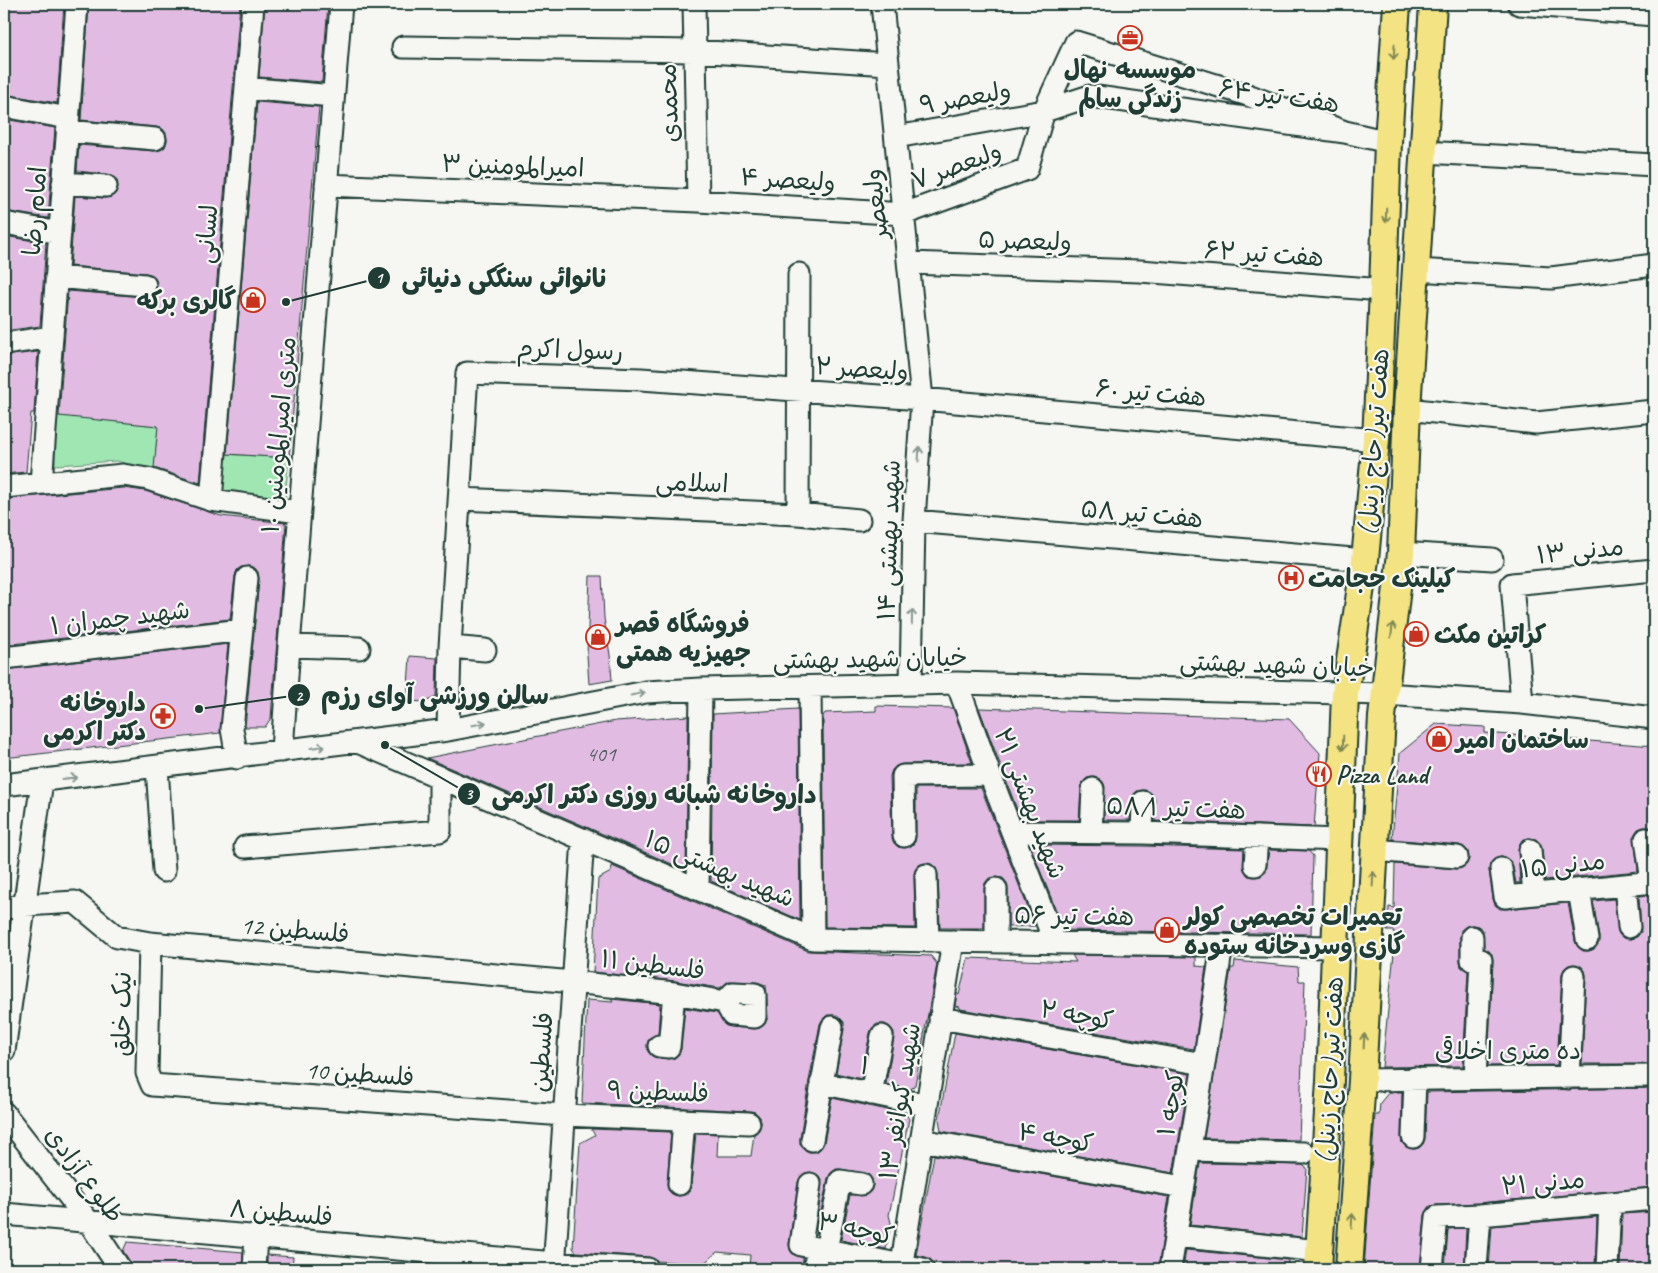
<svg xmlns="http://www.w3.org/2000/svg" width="1658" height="1273" font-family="Caveat,'Playpen Sans Arabic',sans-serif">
<rect width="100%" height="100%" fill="#f6f6f2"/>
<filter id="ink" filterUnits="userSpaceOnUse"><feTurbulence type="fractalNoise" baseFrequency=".02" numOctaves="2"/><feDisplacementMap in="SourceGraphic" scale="10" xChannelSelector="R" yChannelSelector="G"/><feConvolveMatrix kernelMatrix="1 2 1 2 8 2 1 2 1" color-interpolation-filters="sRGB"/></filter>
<g filter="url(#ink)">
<path fill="#a0e6b2" stroke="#609273" d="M54,415L158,426L154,471L117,461L55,465Z
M223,454L289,458L285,499L220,490Z"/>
<path fill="#e2bbe3" stroke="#1f3d34" d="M4,4H64L57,103L4,94Z
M89,4H240L200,483L154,468L158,426L59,416L68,291L144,297L150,296L155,293L157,286L156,280L153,275L146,273L70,266L75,196L105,198L111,197L116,193L118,187L117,180L113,175L77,171L79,145L154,151L161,150L165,147L167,140L166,133L163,129L156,127L81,120Z
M265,4H328L322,82L259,77Z
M257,102L319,107L289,458L227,454Z
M4,119L55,128L48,218L4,211Z
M4,236L46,243L40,326L4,331Z
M38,352L34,413H31L26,472L4,474V356Z
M123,488L145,491L221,516L286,523L271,718L265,727H245L259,579L258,572L255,568L249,566L241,567L237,570L235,576L230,619L4,645V499Z
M590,576H602L604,618L610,655L612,680L589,684L587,655Z
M228,644L220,733L4,758V670Z
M410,656L437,658L436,697L425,702L407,701Z
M876,706L953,708L972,763L903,764L896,766L892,770L890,776L892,836L894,843L898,847L905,848L911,846L915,842L916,836V788H981L1035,926L1008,927V889L1007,883L1003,878L996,877L989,878L985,883L984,889V928H940L938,874L936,868L931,864L926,863L919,865L915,870L914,875L915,928L825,927L823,716L825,713L876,711Z
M979,708L1289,719L1320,753L1314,827L1155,821L1154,797L1150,792L1143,790L1137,791L1132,796L1130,820H1104V784L1100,779L1093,777L1087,778L1082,783L1081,788L1079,820H1021Z
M798,709L800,920L711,881L713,714Z
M688,716L686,870L427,758L616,721Z
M1436,724L1485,727V733L1654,746V830L1650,827H1644L1638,829L1634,835L1638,871L1545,880L1542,849L1540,843L1536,839L1529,838L1522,840L1519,845L1518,851L1520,883H1516L1513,867L1510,861L1505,857H1500L1494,859L1490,864L1489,870L1493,899L1495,905L1500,909H1506L1568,903L1575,941L1578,947L1583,951H1589L1594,949L1599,943V937L1593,901L1614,899L1619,934L1623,938L1631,939L1637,937L1641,932L1639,896L1654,895V1064H1582L1586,976L1585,971L1581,966L1574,964L1569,965L1564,969L1562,975L1557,1065L1488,1066L1493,960L1492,954L1484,948L1483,930L1478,926L1472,925L1466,926L1461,930L1460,937V960L1461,967L1468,971L1463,1066L1382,1067L1394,953H1392L1394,931H1387L1389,907L1394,908L1395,864L1456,869L1462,868L1467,864L1469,859L1468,851L1464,847L1459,845L1392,839L1400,753Z
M1030,845L1142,846L1244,849V870L1248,876L1255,877L1261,876L1266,872L1269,850L1309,851L1313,856L1311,934L1064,930Z
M612,866L808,951L931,956L937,964L915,1085L911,1089L886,1084L894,1038V1032L890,1027L885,1024H877L872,1028L870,1033L861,1079L836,1073L844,1029V1022L840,1018L834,1015H827L823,1019L820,1024L809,1081L800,1138V1145L804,1149L809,1152H817L821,1148L824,1143L832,1098L906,1114L909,1119L889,1215L891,1223L886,1249L841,1240L850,1195H866L871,1191L873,1185L872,1179L868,1174L841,1169H836L831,1173L828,1178L816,1235L822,1180L818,1175L811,1172L805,1173L801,1176L798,1182L789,1244L790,1250L793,1254L803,1258L802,1269H749L750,1255L717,1252L703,1264L657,1261L649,1257L576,1252L573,1248L580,1143L595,1135L591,1129L671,1132L667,1184L668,1190L672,1194L679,1196L685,1195L690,1191L691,1185L696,1133L718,1134L717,1156H751L754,1134L759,1130L761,1124L760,1117L755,1112L750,1111L582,1103L587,1000L613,1002L611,999L660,1004L658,1034L649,1038L647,1045L648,1052L652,1056L668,1059L675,1058L679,1054L681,1049L685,1008L717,1013L725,1025L731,1027L754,1029L760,1028L765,1024L768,1017L766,985L756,982L729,981L720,988L675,981L593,972L598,879L611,872Z
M1072,955L1196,957V966L1206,967L1194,1049L960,1009V1007L955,1006L957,993L959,995L968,958L1076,962Z
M1235,961L1298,967L1299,981H1305L1299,1140L1204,1138L1231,968H1234Z
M955,1033L1190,1074L1173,1173L941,1131L939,1119Z
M1654,1088V1187L1479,1203L1436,1205L1430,1206L1425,1215L1420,1269H1364L1375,1115H1379L1380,1103L1389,1092H1402L1401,1137L1402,1143L1406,1147L1413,1149L1419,1148L1423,1144L1425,1138L1427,1092Z
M934,1155L1169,1197L1158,1269H979L933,1262L926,1257L916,1255Z
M1200,1163L1302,1165L1307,1168L1302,1237L1190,1225Z
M1654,1212V1269H1620L1622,1214Z
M1597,1217L1595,1269H1489L1492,1226Z
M1466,1228L1464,1269H1445L1448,1229Z
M127,1242L243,1252L242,1269H135L123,1251Z
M1186,1250L1288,1260V1269H1183Z
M267,1255L293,1257L292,1269H267Z
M828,1263L860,1269H827Z"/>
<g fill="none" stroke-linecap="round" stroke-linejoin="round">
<defs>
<path id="minor" d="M694,4L698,201
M882,4L922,399L914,521L911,683
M1519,4L1654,15
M403,47L694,51L888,64
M246,88L333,96
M4,106L68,118
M67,131L155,139
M896,137L1044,111L1090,96L1345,132L1388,142
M1424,152L1654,165
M63,183L106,186
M326,185L698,201L904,214L1027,169L1044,111L1076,42L1245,94L1345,132
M4,223L60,233
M909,263L1140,271L1383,290
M1416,270L1551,278L1654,265
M56,277L145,285
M4,344L52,337
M1407,409L1536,423L1654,411
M41,483L77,4
M4,487L123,475L148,479L211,500L299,512
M460,499L798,514L799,274
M211,500L253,4
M798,514L859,520
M914,521L1365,560
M1401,553L1492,559
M289,646L359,648
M450,647L485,650
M4,658L242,630
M957,683L990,775L1055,943
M810,687L813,939
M1522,703L1512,584L1654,570
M448,730L450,647L467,373L641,379L922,399L1376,440
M358,742L813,939L1334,947
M282,751L289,646L341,4
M237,758L232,729L247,578
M157,767L164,871
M4,785L448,730L646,692L701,689L957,683L1301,692L1384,694L1522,703L1654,718
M1013,832L1142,833L1339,840
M1091,832L1093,789
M1142,833L1143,802
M904,836L903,776L990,775
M1646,839L1652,882
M245,847L440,831V777
M1374,850L1457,857
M1530,850L1534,894
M1255,865L1257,837
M1501,869L1505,897L1654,882
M926,875L928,941
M1625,885L1629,927
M698,889L701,689
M996,889V942
M1579,890L1587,939
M4,908L25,905L75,902L117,937L150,943L573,982L674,993L725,1002L732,1015L755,1017V994L733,993L725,1002
M1472,937V960H1481L1475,1078
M150,943L147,1073L152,1085L564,1115L749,1123
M940,1018L1204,1064
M659,1046L669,1047L674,993
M4,1051L42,781
M1569,1078L1574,976
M1362,1080L1654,1076
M821,1083L926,1105
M871,1094L882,1036
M4,1113L89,1222L120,1269
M1413,1137L1415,1078
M812,1140L832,1027
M921,1140L1183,1187
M1190,1150L1304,1153
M679,1184L684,1120
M810,1184L801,1245L923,1269
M4,1214L554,1263L648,1269
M1175,1236L1320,1251
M826,1250L840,1181L861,1184
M254,1269L256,1237
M554,1269L583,839
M814,1269L818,1249
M901,1269L953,941
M1170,1269L1204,1064L1222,945
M1432,1269L1437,1217L1480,1215L1654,1199
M1476,1269L1480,1215
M1607,1269L1610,1203"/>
<path id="major" d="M1318,1269L1330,1081L1345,694L1365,560L1376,440L1383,290L1388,142L1397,4
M1349,1269L1362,1080L1382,717L1401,553L1407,409L1433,4"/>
</defs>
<use href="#minor" stroke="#1f3d34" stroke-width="25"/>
<use href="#major" stroke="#1f3d34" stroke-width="30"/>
<use href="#minor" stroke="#f6f6f2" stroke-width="21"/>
<use href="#major" stroke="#f4e382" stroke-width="26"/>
</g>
<defs><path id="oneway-shaft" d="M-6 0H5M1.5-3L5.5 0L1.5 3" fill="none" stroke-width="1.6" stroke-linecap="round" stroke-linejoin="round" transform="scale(1.25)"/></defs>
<g stroke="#7f8857">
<use href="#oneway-shaft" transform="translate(1394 52) rotate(94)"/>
<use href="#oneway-shaft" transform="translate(1386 215) rotate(92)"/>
<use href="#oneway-shaft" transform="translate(1392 630) rotate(-83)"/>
<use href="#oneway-shaft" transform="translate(1343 743) rotate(92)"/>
<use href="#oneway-shaft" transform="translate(1373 879) rotate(-87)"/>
<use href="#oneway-shaft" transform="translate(1364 1041) rotate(-87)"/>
<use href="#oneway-shaft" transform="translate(1352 1221) rotate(-86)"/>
</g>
<g stroke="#8a9a93">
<use href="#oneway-shaft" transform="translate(919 454) rotate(-86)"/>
<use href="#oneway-shaft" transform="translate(912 617) rotate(-89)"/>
<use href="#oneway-shaft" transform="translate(638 694) rotate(-11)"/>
<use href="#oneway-shaft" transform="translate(479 724) rotate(-11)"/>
<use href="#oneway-shaft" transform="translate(318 747) rotate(-8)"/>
<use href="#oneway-shaft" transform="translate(70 778) rotate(-7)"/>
</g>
</g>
<defs>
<symbol id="office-ring" viewBox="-11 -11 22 22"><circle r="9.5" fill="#f6f6f2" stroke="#c8321e" stroke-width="1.5"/><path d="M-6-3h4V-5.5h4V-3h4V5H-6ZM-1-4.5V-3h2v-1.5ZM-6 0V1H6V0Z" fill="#c8321e"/></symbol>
<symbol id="shop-ring" viewBox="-11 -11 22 22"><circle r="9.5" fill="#f6f6f2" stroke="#c8321e" stroke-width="1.5"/><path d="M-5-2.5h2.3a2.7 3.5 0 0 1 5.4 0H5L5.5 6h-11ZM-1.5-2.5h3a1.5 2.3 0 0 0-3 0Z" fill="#c8321e"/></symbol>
<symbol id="hospital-ring" viewBox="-11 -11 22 22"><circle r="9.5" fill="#f6f6f2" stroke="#c8321e" stroke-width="1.5"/><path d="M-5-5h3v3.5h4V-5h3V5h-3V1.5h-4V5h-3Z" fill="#c8321e"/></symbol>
<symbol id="pharmacy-ring" viewBox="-11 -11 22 22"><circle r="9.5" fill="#f6f6f2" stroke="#c8321e" stroke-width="1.5"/><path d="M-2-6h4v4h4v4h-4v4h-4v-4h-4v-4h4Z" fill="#c8321e"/></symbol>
<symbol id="restaurant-ring" viewBox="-11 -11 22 22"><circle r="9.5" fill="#f6f6f2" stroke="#c8321e" stroke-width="1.5"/><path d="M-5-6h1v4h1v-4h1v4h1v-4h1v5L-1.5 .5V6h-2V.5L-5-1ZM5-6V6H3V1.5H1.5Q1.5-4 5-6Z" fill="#c8321e"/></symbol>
</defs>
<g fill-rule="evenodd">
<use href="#office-ring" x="1116" y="24" width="28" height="28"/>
<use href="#shop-ring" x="239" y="286" width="28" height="28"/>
<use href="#hospital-ring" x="1277" y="564" width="28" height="28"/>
<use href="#shop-ring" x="1402" y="620" width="28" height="28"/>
<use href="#shop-ring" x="584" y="623" width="28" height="28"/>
<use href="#pharmacy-ring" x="149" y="702" width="28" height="28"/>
<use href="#shop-ring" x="1425" y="725" width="28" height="28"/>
<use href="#restaurant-ring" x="1305" y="760" width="28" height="28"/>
<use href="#shop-ring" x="1153" y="916" width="28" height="28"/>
</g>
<g text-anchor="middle" stroke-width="4.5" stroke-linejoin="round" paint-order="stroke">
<g font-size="22" fill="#505c60">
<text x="601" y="761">401</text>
</g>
<g font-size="25" font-weight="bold" fill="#1f3d34" stroke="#f6f6f2" text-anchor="start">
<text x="1130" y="78" text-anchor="middle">موسسه نهال<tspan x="1130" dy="29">زندگی سالم</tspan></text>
<text x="236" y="309" text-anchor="end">گالری برکه</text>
<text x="1308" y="587">کیلینک حجامت</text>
<text x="616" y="632">فروشگاه قصر<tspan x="616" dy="29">جهیزیه همتی</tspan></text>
<text x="1434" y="643">کراتین مکث</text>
<text x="146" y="711" text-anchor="end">داروخانه<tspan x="146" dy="29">دکتر اکرمی</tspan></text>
<text x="1456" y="748">ساختمان امیر</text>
<text x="1336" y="783">Pizza Land</text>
<text x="1184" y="925">تعمیرات تخصصی کولر<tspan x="1184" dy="29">گازی وسردخانه ستوده</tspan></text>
</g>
<g font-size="25" fill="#1f3d34" stroke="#f6f6f2">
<text transform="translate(1279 95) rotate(8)" y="9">هفت تیر ۶۴</text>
<text transform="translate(965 97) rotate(-10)" y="9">ولیعصر ۹</text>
<text transform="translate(668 103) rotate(-92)" y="9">محمدی</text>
<text transform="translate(513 165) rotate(2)" y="9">امیرالمومنین ۳</text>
<text transform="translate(956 165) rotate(-20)" y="9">ولیعصر ۷</text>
<text transform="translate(788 179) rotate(4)" y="9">ولیعصر ۴</text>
<text transform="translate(875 204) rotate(-96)" y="9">ولیعصر</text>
<text transform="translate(34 211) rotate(-86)" y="9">امام رضا</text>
<text transform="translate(206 234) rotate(-85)" y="9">لسانی</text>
<text transform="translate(1025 240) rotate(2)" y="9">ولیعصر ۵</text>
<text transform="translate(1264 253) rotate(4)" y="9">هفت تیر ۶۲</text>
<text transform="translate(570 349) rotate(2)" y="9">رسول اکرم</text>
<text transform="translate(862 368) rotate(4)" y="9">ولیعصر ۲</text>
<text transform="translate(1151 392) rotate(5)" y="9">هفت تیر ۶۰</text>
<text transform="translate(278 435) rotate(-85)" y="9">۱۰ متری امیرالمومنین</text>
<text transform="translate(1373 442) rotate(-86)" y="9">هفت تیر(حاج زینل)</text>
<text transform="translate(692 482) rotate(2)" y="9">اسلامی</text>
<text transform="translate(1142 513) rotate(5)" y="9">هفت تیر ۵۸</text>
<text transform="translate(888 540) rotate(-88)" y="9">شهید بهشتی ۱۴</text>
<text transform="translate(1580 550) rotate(-6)" y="9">مدنی ۱۳</text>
<text transform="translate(120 617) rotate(-7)" y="9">شهید چمران ۱</text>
<text transform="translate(870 658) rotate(-1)" y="9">خیابان شهید بهشتی</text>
<text transform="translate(1277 664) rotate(2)" y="9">خیابان شهید بهشتی</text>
<text transform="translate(1031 803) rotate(69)" y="9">شهید بهشتی ۲۱</text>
<text transform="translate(1176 807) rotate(2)" y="9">هفت تیر ۵۸/۱</text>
<text transform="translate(1563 864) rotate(-6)" y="9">مدنی ۱۵</text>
<text transform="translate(720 868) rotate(23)" y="9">شهید بهشتی ۱۵</text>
<text transform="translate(1074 915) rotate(1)" y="9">هفت تیر ۵۶</text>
<text transform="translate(295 929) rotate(5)" y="9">فلسطین 12</text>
<text transform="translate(653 964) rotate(7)" y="9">فلسطین ۱۱</text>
<text transform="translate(121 1014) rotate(-89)" y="9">نیک خلق</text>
<text transform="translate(1077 1014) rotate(10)" y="9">کوچه ۲</text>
<text x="1508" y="1059">ده متری اخلاقی</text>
<text transform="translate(541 1052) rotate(-86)" y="9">فلسطین</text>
<text transform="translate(865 1065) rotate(12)" y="9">۱</text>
<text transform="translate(1329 1070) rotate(-87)" y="9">هفت تیر(حاج زینل)</text>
<text transform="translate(360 1073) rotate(4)" y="9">فلسطین 10</text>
<text transform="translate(658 1091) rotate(2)" y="9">فلسطین ۹</text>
<text transform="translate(899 1101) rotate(-81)" y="9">شهید کیوانفر ۱۳</text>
<text transform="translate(1170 1103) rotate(-81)" y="9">کوچه ۱</text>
<text transform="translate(1056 1137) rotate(10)" y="9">کوچه ۴</text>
<text transform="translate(85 1174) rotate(53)" y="9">طلوع آزادی</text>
<text transform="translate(1543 1182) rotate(-5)" y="9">مدنی ۲۱</text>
<text transform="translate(281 1212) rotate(5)" y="9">فلسطین ۸</text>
<text transform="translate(856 1228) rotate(12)" y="9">کوچه ۳</text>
</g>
</g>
<path fill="none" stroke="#1f3d34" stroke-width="2" d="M286 302L379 278M199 709L299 695M385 745L469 794"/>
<g fill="#1f3d34" stroke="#f6f6f2" stroke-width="2">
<circle cx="286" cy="302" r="5"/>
<circle cx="199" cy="709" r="5"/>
<circle cx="385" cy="745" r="5"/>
<circle cx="379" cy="278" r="12"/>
<circle cx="299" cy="695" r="12"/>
<circle cx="469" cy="794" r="12"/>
</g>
<g font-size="15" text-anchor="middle" font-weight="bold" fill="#fff">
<text x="379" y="283">1</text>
<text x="299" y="701">2</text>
<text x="469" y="799">3</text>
</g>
<g font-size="26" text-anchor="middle" font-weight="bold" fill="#1f3d34" stroke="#f6f6f2" stroke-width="4.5" stroke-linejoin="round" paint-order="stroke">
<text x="505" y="287">نانوائی سنگکی دنیائی</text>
<text x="435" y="704">سالن ورزشی آوای رزم</text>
<text x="654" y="803">داروخانه شبانه روزی دکتر اکرمی</text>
</g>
<rect width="1658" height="1273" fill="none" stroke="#f6f6f2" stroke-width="20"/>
<rect x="10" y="10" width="1638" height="1253" fill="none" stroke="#1f3d34" stroke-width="2" filter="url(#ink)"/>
</svg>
